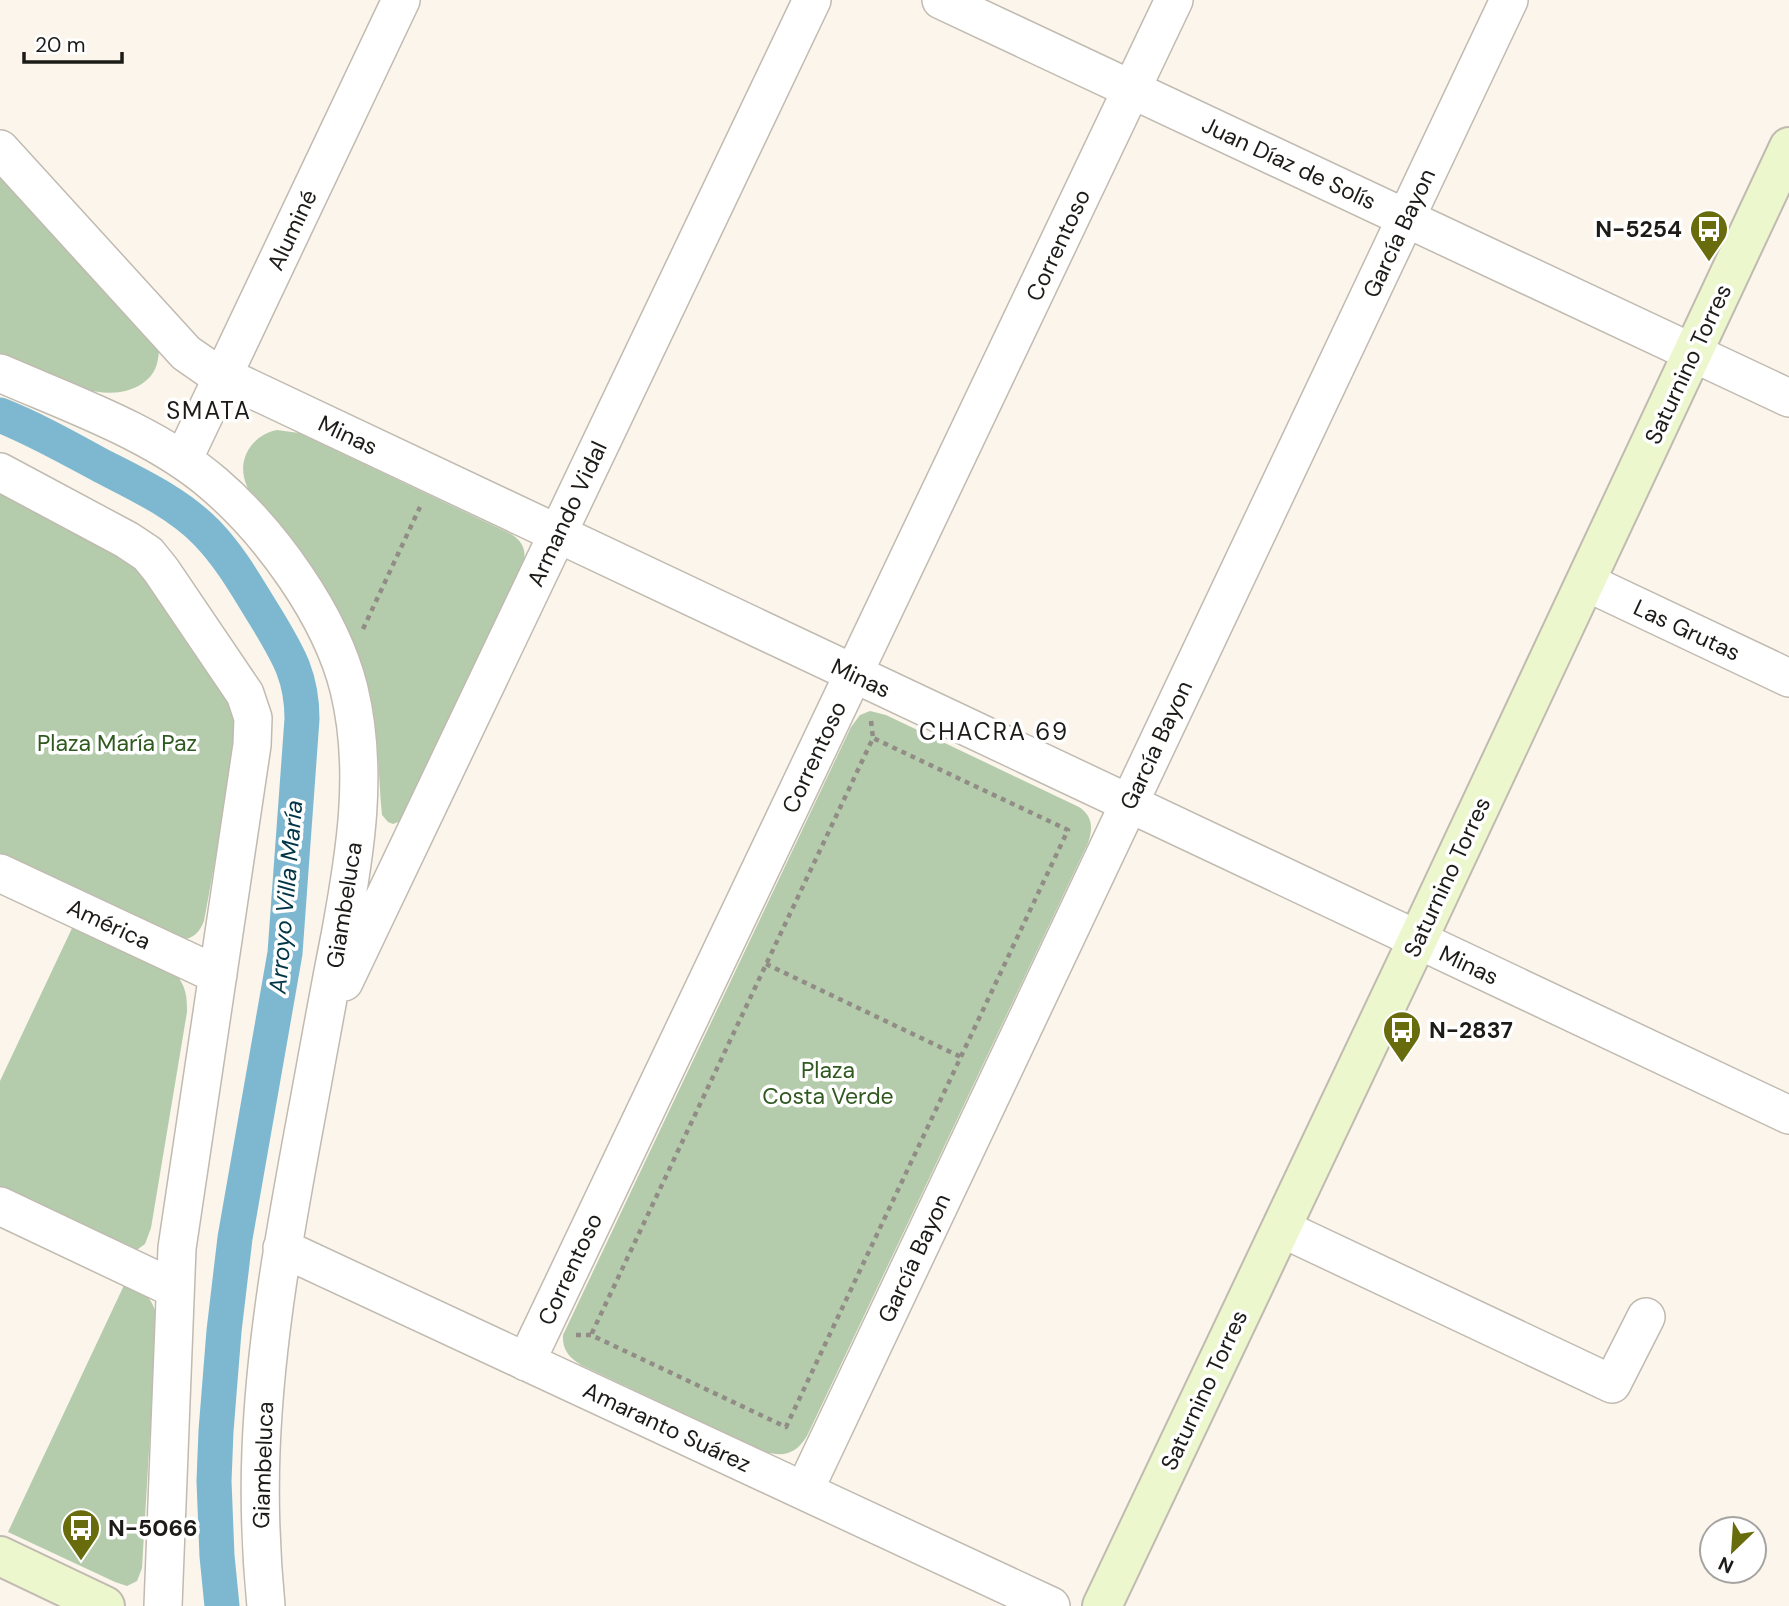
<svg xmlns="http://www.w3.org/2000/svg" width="1789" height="1606" font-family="'DM Sans',sans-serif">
<rect width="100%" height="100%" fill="#fbf5eb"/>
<path fill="#b4ccac" d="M0,169L159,351C158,364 155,375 143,383C103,411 39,371 0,354Z
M277,430L299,433L511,534C525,543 527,553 522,567L404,820L393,824L388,822L382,815C378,776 379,736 371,698C364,661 348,626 328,594C315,571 297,550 280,530C268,514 248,497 244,477C239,455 255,434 277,430Z
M0,494L109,548L123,556L145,575L234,708L237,741L204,921C199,933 194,938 181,940L0,856Z
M870,711L886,715L1079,807C1093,816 1093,829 1088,843L807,1436C796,1454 784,1457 765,1452L581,1365C569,1358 562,1349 563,1335L851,727L860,715Z
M74,924L176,974C186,987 187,996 187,1012L151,1228L145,1244L134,1252L0,1194V1081Z
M126,1281C143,1292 151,1295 157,1316L142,1568L137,1581L127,1586L115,1582L8,1532Z"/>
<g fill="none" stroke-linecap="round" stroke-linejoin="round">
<path stroke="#7db8d0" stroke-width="35" d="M0,415C35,429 67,447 100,465C137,484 178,503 207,533C231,558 247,587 265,616C287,653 302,675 302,719L285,953L235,1238L224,1331L216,1431L214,1481L217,1556L222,1606"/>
<defs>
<path id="street" d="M941,0L1789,398
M0,149L186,353L209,369L1789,1115
M0,373C71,404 155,433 214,484C271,533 331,616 349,689C369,771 355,855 340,936C331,981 323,1025 315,1069C292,1195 266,1321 261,1450C259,1502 261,1554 266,1606
M183,460L401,0
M0,472L127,540L148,554L161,570L245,694L253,718L252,745L177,1248L163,1606
M1586,582L1789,678
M0,873L218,975
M344,982L812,0
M0,1206L175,1289
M1281,1228L1612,1384L1646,1317
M282,1248L1051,1606
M526,1362L1174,0
M804,1491L1509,0"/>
<path id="secondary" d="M0,1556L105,1606
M1102,1606L1417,941L1789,147"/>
</defs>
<use href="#street" stroke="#c0bab0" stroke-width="40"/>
<use href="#secondary" stroke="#c0bab0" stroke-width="42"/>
<path stroke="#918d86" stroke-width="4.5" stroke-dasharray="5 5" stroke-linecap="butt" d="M363,629L420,507
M871,721L873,738
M766,964L961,1057
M576,1335H591L786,1427L1068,830L873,738L591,1335"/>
<use href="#street" stroke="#fff" stroke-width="37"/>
<use href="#secondary" stroke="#edf7ce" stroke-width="38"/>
</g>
<defs>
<symbol id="bus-pin" viewBox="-11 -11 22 30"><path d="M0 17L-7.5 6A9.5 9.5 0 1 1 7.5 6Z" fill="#686c0d" stroke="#fff"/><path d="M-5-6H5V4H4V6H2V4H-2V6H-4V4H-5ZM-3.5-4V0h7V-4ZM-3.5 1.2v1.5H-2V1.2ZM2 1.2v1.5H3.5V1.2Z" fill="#fff"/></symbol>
</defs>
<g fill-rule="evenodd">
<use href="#bus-pin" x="1687" y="207" width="44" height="60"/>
<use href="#bus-pin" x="1380" y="1008" width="44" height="60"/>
<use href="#bus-pin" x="59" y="1506" width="44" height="60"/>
</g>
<g text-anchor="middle" stroke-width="7" stroke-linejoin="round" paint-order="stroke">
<g font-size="23" fill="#1d1b18" stroke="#fff">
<text transform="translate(1289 163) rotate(25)" y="8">Juan Díaz de Solís</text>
<text transform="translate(292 230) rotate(-65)" y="8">Aluminé</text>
<text transform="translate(1399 233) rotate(-65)" y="8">García Bayon</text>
<text transform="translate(1058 245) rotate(-65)" y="8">Correntoso</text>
<text transform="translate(1688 364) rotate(-65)" y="8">Saturnino Torres</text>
<text transform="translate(348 435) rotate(25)" y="8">Minas</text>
<text transform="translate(567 514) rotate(-65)" y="8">Armando Vidal</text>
<text transform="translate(1687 630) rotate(25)" y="8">Las Grutas</text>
<text transform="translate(861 678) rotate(25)" y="8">Minas</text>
<text transform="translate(1156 745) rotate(-65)" y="8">García Bayon</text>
<text transform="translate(814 757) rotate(-65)" y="8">Correntoso</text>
<text transform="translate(1447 877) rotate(-65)" y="8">Saturnino Torres</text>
<text transform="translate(344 905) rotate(-81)" y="8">Giambeluca</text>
<text transform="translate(109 924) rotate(25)" y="8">América</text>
<text transform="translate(1469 965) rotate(25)" y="8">Minas</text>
<text transform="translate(914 1258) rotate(-65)" y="8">García Bayon</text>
<text transform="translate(570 1269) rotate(-65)" y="8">Correntoso</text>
<text transform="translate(1204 1390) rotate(-65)" y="8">Saturnino Torres</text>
<text transform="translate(667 1427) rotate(25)" y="8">Amaranto Suárez</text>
<text transform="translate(263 1465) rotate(-88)" y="8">Giambeluca</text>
</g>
<g font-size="23" font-weight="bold" fill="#1d1b18" stroke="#fff" text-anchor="start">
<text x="1682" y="237" text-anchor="end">N-5254</text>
<text x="1429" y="1038">N-2837</text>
<text x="108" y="1536">N-5066</text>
</g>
<g font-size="23" fill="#2f591f" stroke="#fff">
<text x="117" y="751">Plaza María Paz</text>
<text x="828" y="1078">Plaza<tspan x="828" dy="26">Costa Verde</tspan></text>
</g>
<g font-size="24" letter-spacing="2" fill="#1d1b18" stroke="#fff">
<text x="209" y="419">SMATA</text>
<text x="994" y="740">CHACRA 69</text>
</g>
<g font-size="24" font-style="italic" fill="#003647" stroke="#fff">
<text transform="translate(286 897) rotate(-85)" y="8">Arroyo Villa María</text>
</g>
</g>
<g transform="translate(1733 1550) rotate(205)"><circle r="33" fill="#ffffff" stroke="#a5a4a3" stroke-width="2"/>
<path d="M0-5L12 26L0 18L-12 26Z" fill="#686c0d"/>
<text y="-10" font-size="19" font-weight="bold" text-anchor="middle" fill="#1d1b18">N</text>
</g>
<path d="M24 52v10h98v-10" fill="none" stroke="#1d1b18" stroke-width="3.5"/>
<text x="35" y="52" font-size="21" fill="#1d1b18" stroke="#ffffff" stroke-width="5" paint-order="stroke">20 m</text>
</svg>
